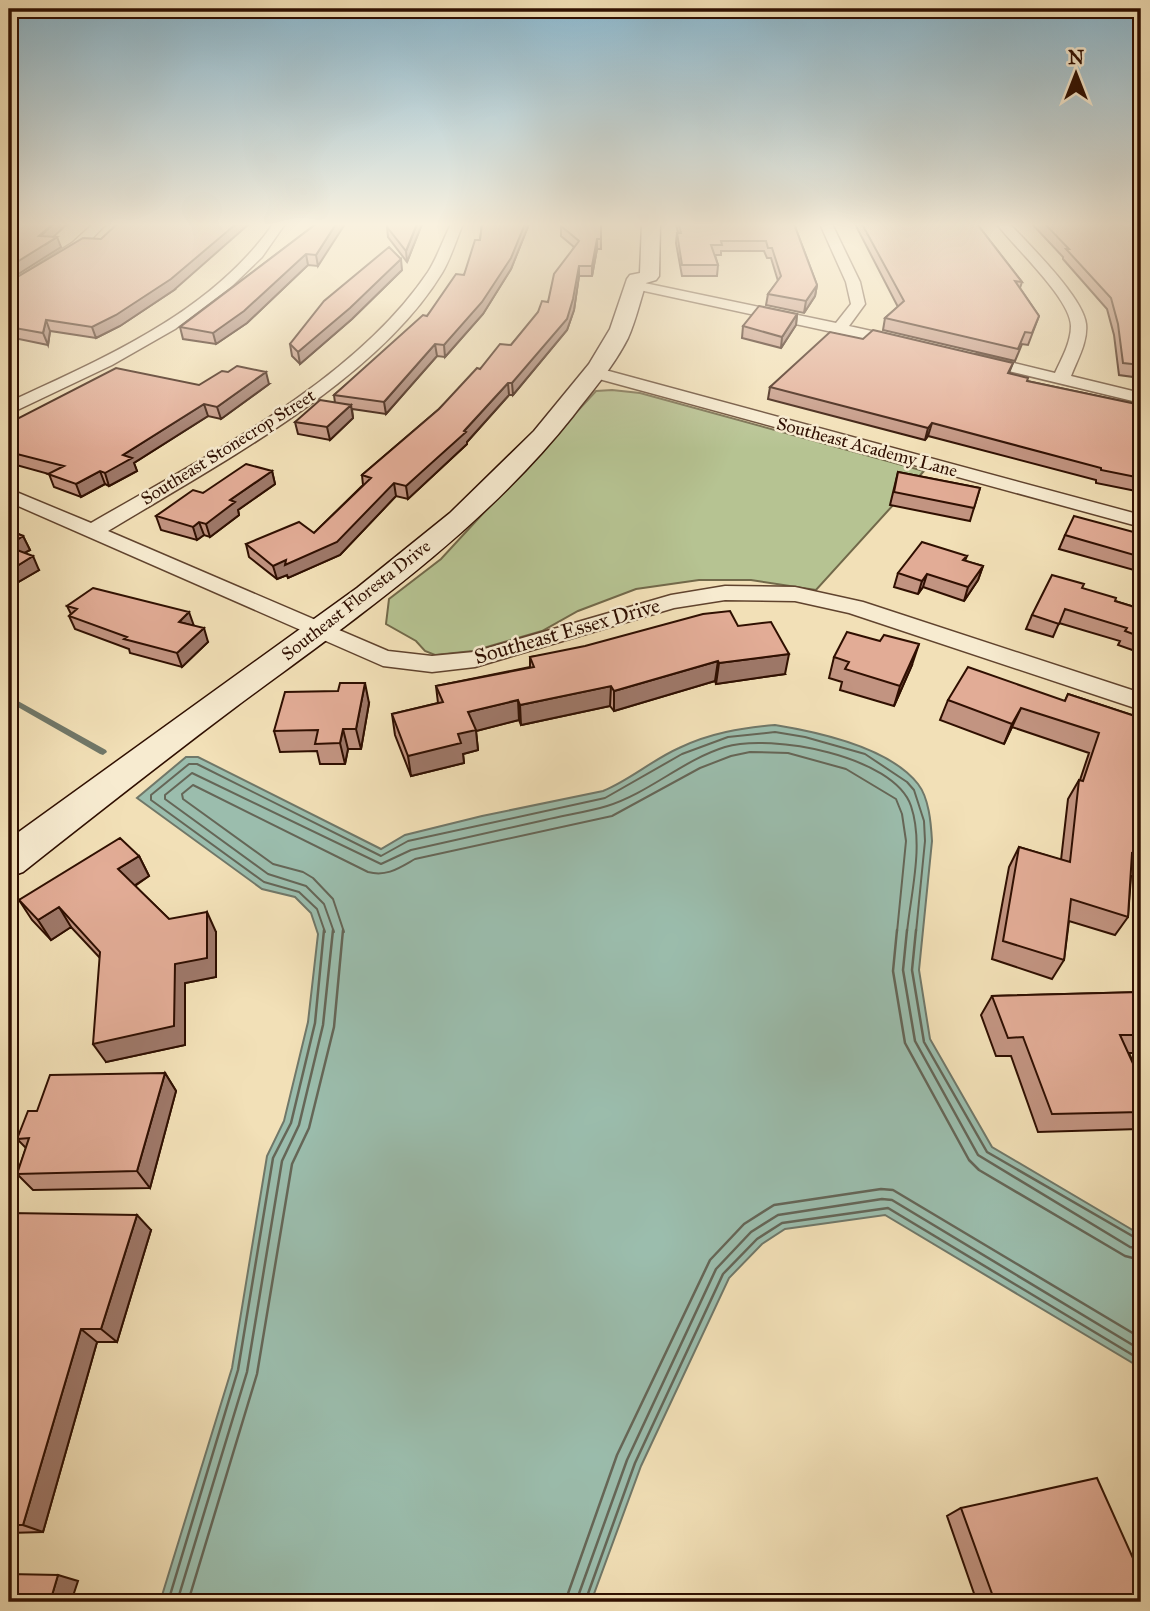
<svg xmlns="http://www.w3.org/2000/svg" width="1150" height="1611" font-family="'IM FELL Great Primer',serif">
<rect width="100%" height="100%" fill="#f2e0b7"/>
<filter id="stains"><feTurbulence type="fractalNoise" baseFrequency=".00286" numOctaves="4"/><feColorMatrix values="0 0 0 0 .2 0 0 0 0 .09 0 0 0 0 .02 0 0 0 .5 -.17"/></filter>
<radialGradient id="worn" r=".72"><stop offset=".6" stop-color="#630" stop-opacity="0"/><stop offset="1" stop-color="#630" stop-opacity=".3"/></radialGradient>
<path fill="#b6c392" stroke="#72694a" stroke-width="2" d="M612,390L640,393L924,471L816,590L751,580H699L636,589L578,611L542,631L473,651L435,655L425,651L416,641L386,624L389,599L441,559L596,391Z"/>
<path fill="#9bbdad" stroke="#707768" stroke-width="2" d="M775,725C818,732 889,747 918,784C929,798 931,823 932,841L919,970L930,1039L992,1147L1141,1235V1368L885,1215L785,1229L762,1244L729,1278L641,1466L591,1602H160L232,1368L267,1156L284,1121L308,1022L318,934L311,913L295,897L262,889L137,798L186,757H198L381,849L405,835L482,816L603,791C630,780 652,760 679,748C710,733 741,728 775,725Z"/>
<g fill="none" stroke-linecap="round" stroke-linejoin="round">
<path stroke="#656657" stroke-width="2" d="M325,932L317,909L299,892L264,882L151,800V795L189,764H197L381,856L408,841L605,798L682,754L728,737L775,732L805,737L865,754L907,782L914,790L924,821L925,841L916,932
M334,932L324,904L306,886L268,874L165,799V795L192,773L381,864L411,850C456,840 501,830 545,820C566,815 587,812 607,806C649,793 683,760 725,747C771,733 894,756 911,806C924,845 911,892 907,932
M344,932L333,899L313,878L303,872L273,864L183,799L182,794L193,785L368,872C387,877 399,868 415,859L612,816L700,768L731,756L750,752L788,753L846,769L896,799L902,814L906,841L897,932"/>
<path stroke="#656657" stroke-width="2.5" d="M897,930L893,971L905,1043L969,1160L979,1170L1125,1256L1141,1260
M907,930L903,970L915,1041L978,1155L1130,1247L1141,1249
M916,930L912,970L924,1042L987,1152L1141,1241
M168,1602L238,1370L273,1158L291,1123L315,1023L324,930
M177,1602L247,1372L282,1161L299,1125L323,1025L333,930
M188,1602L257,1374L292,1164L309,1128L334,1027L343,930
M565,1602L617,1455L710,1260L744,1224L774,1205L881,1189L893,1190L1141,1338
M576,1602L627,1460L716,1269L751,1232L778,1215L882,1199L892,1200L1141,1350
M585,1602L635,1463L723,1274L757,1239L782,1223L888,1208L1141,1360"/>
<path fill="#707768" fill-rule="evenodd" d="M9,696L106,750L107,752L103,755L100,754L9,702Z"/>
<defs>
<path id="street" d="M93,224H106L82,249L9,293V283L72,243Z
M273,224H285L262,257L232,286L175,329L112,365L9,414V402C104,358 211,313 273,224Z
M451,224H463C456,240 451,258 442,273C377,381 215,466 108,531L388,651L432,656L474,652L671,595L725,586L795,587L863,602L1141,693V710L849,613L795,601L725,600L674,608L475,667L432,672L383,666L9,502V489L91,523C203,458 354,382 428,272C437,258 443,240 451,224Z
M820,224H832L860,282L865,304L849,326L912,340L914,343L912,346L906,348L635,289L628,285L635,281L836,323L851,304L846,282Z
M997,224H1010C1029,245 1083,297 1086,324C1088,342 1077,360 1071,376L1141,393V403L971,362L969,359L977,354L1055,373C1062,358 1071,342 1071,326C1071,299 1014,247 997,224Z
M594,367L1141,515V527L588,376L586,372L588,368Z"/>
<path id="secondary" d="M642,224H660L659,276L656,280L646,283C640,301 636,320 628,338C614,366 592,391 573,416C480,533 356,618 237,706C165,760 94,816 23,872L9,877V839L357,588L450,513L534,431L589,364L610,329L627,279L630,275L640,273Z"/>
</defs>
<use href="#street" stroke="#60432e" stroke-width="3"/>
<use href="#secondary" stroke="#2f0f01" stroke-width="3"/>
<use href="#street" fill="#f7ebd0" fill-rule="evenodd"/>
<use href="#secondary" fill="#f7ebd0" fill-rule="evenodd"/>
</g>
<path fill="#c29481" stroke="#2f0f01" stroke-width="2" d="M316,224L318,266L308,265L247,323L216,344L183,339L180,327Z
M422,224L407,262L388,237L387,227Z
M482,224H529L511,269L483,314L445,357L437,356L386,414L352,409L353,418L330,440L298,434L295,422L335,403L334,395L427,316L464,275L480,240Z
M561,224H601V249H597L592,276H579L574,310L567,330L513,395H509L467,442V444L408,499L396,496L340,555L288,578L287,575L277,579L249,557L246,544L314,533L363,485L362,475L439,409L480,369L511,345L548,302L574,247L561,236Z
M676,224H794L817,285L815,296L804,313L766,305L768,294L778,281L771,258H767L764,251H721V255H715L718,265L717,276H682L676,243L677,233H678Z
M855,224H977L1022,282L1020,288L1039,316L1028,345L1022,344L1015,361L883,330L885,318L898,307Z
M1032,224H1141V378L1119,375L1114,335L1107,309L1063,259V257Z
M402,270L352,319L300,364L292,356L290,344Z
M9,282L174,290L120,326L96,338L50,331L48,345L9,337Z
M797,314L796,325L781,348L742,338L743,326Z
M863,339L1013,363L1009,373L1027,381L1141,405V492L1096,483V480L928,436L925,440L768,399L770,387Z
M269,384L221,419L208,416L134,463L137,471L109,486L105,484L81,497L54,487L49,474L9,463V423L199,385Z
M272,471L275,484L238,510L239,515L210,537L204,535L197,540L161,530L156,516L203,493Z
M898,472L980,488L970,521L890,505Z
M9,530L23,536L30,550L24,553L39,570L13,585L9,583Z
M1141,534V572L1059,549L1065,535Z
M967,556L965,561L983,566L978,580L964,601L923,587L918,594L894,587L898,573Z
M1115,601L1141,609V653L1118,645L1120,641L1059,623L1053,637L1026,629L1032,615Z
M67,606L193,625L208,642L182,667L130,653L129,649L75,629L69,616L71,614Z
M738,626L785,674L716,684L715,681L614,711L610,706L521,725L519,720L476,731L478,750L463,754L464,763L411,776L395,735L392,714L438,703L436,686L530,667V657Z
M834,657L912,665L894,706L840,690L842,682L829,678Z
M1068,694L1141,718V878L1131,876L1128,917L1115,935L1069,921L1064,960L1052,979L992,959L1009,867L1019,847L1061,860L1068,799L1079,780H1080L1089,753L1012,727L1004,744L940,720L948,700L1065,701Z
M369,703L361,749H348L345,764H320L317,751L280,752L274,731Z
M139,856L149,876L135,886L169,919L216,932V977L185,983V1045L106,1062L100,958L71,927L51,940L32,920L19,900Z
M1141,992V1053H1129L1141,1081V1126L1139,1129L1038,1132L1011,1056H996L981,1015L992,996Z
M165,1073L176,1091L150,1188L33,1190L17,1174L26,1148L17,1139L37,1111Z
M9,1213L151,1230L117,1342H97L43,1532L9,1533Z
M961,1508L1141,1602H977L947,1516Z"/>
<path fill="#9e7869" stroke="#2f0f01" stroke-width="2" d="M53,224H67L45,245L57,237L61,247L9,280V267Z
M236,224H249L174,290L120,326L96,338L92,327Z
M336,224H345L318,266L316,255Z
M417,224H422L407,262L406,251Z
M525,224H529L511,269L483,314L445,357L444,345Z
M597,239V249L592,276V266Z
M306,254L308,265L247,323L216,344L213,333Z
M401,259L402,270L352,319L300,364L298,352Z
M579,266V276L574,310L567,330L513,395L512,383Z
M817,285L815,296L804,313L806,301Z
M797,314L796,325L781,348L782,337Z
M46,320L50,331L48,345L43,333Z
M435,344L437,356L386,414L384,402Z
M266,372L269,384L221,419L217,407Z
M508,383L509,395L467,442V444L408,499L406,486L464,431Z
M204,404L208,416L134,463L137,471L109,486L105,473L123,455Z
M351,405L353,418L330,440L327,427Z
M932,423L928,436L925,440L928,428Z
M100,471L105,484L81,497L76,484Z
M272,471L275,484L238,510L239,515L210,537L206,524L230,500Z
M394,483L396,496L340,555L288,578L287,575L277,579L273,566Z
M199,522L204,535L197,540L193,527Z
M23,536L30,550L13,559L9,550V545Z
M33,556L39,570L13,585L9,576V571Z
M983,566L978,580L964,601L968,587Z
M927,574L923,587L918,594L922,581Z
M189,612L194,626L179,622Z
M204,628L208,642L182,667L177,653Z
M919,644L912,665L894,706L900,686Z
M789,654L785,674L716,684L719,663Z
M718,661L715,681L614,711V691Z
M365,683L369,703L361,749L356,729Z
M611,686L610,706L521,725L520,705Z
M518,700L519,720L476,731L478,750L463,754L464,763L411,776L408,756L458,734L468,712Z
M1021,708L1012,727L1004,744L1012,724Z
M343,729L348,749L345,764L340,743Z
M139,856L149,876L129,889L118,869Z
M59,907L71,927L51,940L38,920Z
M207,912L216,932V977L185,983V1045L106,1062L93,1044L175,964Z
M165,1073L176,1091L150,1188L137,1171Z
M137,1215L151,1230L117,1342L101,1329Z
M81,1329L97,1342L43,1532L23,1525Z
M58,1575L78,1581L71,1602H50Z"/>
<path fill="#e2ac96" stroke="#2f0f01" stroke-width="2" d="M18,224H53L39,236L57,237L9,267V230Z
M117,224H236L171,279L116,315L92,327L46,320L43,333L9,327V282L83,238L101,239Z
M316,224H336L316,255L306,254L244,311L213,333L180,327Z
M388,224H417L406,251L387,227Z
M482,224H525L511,258L482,302L444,345L435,344L384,402L334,395L423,315L427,316L456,274L464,275L475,240H480Z
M561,224H601V239H597L592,266H579L573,299L567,319L512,383H508L464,431L466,432L406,486L394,483L337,542L285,565L286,560L273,566L246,544L299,522L314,533L371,478L362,475L439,409L477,368L480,369L500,344L511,345L538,312L542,301L548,302L554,274L579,241L561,226Z
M679,224H794L817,285L806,301L768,294L781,276L772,248H768L766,241H721L722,245H711L718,265H682L677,233H681Z
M862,224H977L1022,282L1015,281L1039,316L1032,333L1025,332L1018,349L885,318L904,301Z
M1045,224H1141V234L1134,228L1141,247V365L1123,363L1118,324L1111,298L1066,249H1069Z
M389,247L401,259L350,308L298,352L290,344L324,301Z
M759,306L797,314L782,337L743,326Z
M873,330L1013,363L1008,373L1028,378L1027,381L1141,405V478L1101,470V468L932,423L928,428L770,387L830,332L863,339Z
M237,366L266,372L217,407L204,404L123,455L132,458L105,473L100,471L76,484L48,474L64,466L9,452V423L116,368L199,385L222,371L228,372Z
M320,400L351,405L327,427L295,422Z
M246,464L272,471L230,500L235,502L206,524L199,522L193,527L156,516L193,490L203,493Z
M898,472L980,488L974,508L894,492Z
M1074,516L1141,534V557L1065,535Z
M9,530L23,536L9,545Z
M922,542L967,556L963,560L983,566L968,587L927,574L922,581L898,573Z
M9,547L33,556L9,571Z
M1052,575L1084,584L1082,588L1116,598L1115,601L1141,609V637L1125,631L1127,628L1065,609L1059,624L1032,615Z
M93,588L189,612L179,622L204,628L177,653L124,639L127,637L69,616L77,609L67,606Z
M730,611L738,626L771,622L789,654L719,663L718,661L614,691L611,686L520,705L518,700L468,712L476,730L458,734L461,743L408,756L392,714L443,702L436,686L534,667L530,657L585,646L703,614Z
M847,632L880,641L884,635L919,644L900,686L845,669L849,662L834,657Z
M968,667L1065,701L1068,694L1141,718V856L1132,853L1128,917L1071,899L1064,960L1003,941L1019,847L1070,862L1079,780L1083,781L1099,733L1021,708L1012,724L948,700Z
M340,683H365L356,729H343L340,743L315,744L318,730L274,731L285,692L338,691Z
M120,838L139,856L118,869L169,919L207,912V958L175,964L174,1026L93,1044L100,952L59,907L38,920L19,900Z
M1141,992V1035H1120L1141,1081V1112L1052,1114L1023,1037L1008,1038L992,996Z
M165,1073L137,1171L17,1174L29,1138L17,1139L28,1111H37L50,1075Z
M9,1213L137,1215L101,1329H81L23,1525H9Z
M1097,1478L1141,1576V1602H995L961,1508Z
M9,1574L58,1575L50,1602H9Z"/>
<linearGradient id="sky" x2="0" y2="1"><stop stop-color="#89b8d0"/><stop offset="0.5" stop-color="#f9f1df"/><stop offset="1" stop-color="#f9f1df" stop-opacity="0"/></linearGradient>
<rect width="1150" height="449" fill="url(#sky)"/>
<g text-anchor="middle" stroke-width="5" stroke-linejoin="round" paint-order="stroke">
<g font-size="18" fill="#2f0f01" stroke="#f7ebd0">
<text transform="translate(228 447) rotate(-32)" y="6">Southeast Stonecrop Street</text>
<text transform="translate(867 447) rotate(15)" y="6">Southeast Academy Lane</text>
<text transform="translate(356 600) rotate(-38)" y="6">Southeast Floresta Drive</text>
</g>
<g font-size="21" fill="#2f0f01" stroke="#f7ebd0">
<text transform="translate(567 631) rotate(-16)" y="7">Southeast Essex Drive</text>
</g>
</g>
<rect width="1150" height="1611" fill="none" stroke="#f2e0b7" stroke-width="35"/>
<rect x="10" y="10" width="1129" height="1590" fill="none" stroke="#2f0f01" stroke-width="3.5"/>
<rect x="18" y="18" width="1115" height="1576" fill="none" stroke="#2f0f01" stroke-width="2"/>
<g transform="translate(1076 74)" stroke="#f7ebd0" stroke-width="5" paint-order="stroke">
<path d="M0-5L12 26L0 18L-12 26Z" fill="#2f0f01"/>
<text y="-10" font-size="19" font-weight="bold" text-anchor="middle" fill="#2f0f01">N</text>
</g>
<rect width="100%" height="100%" filter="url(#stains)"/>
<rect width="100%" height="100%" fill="url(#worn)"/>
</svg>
